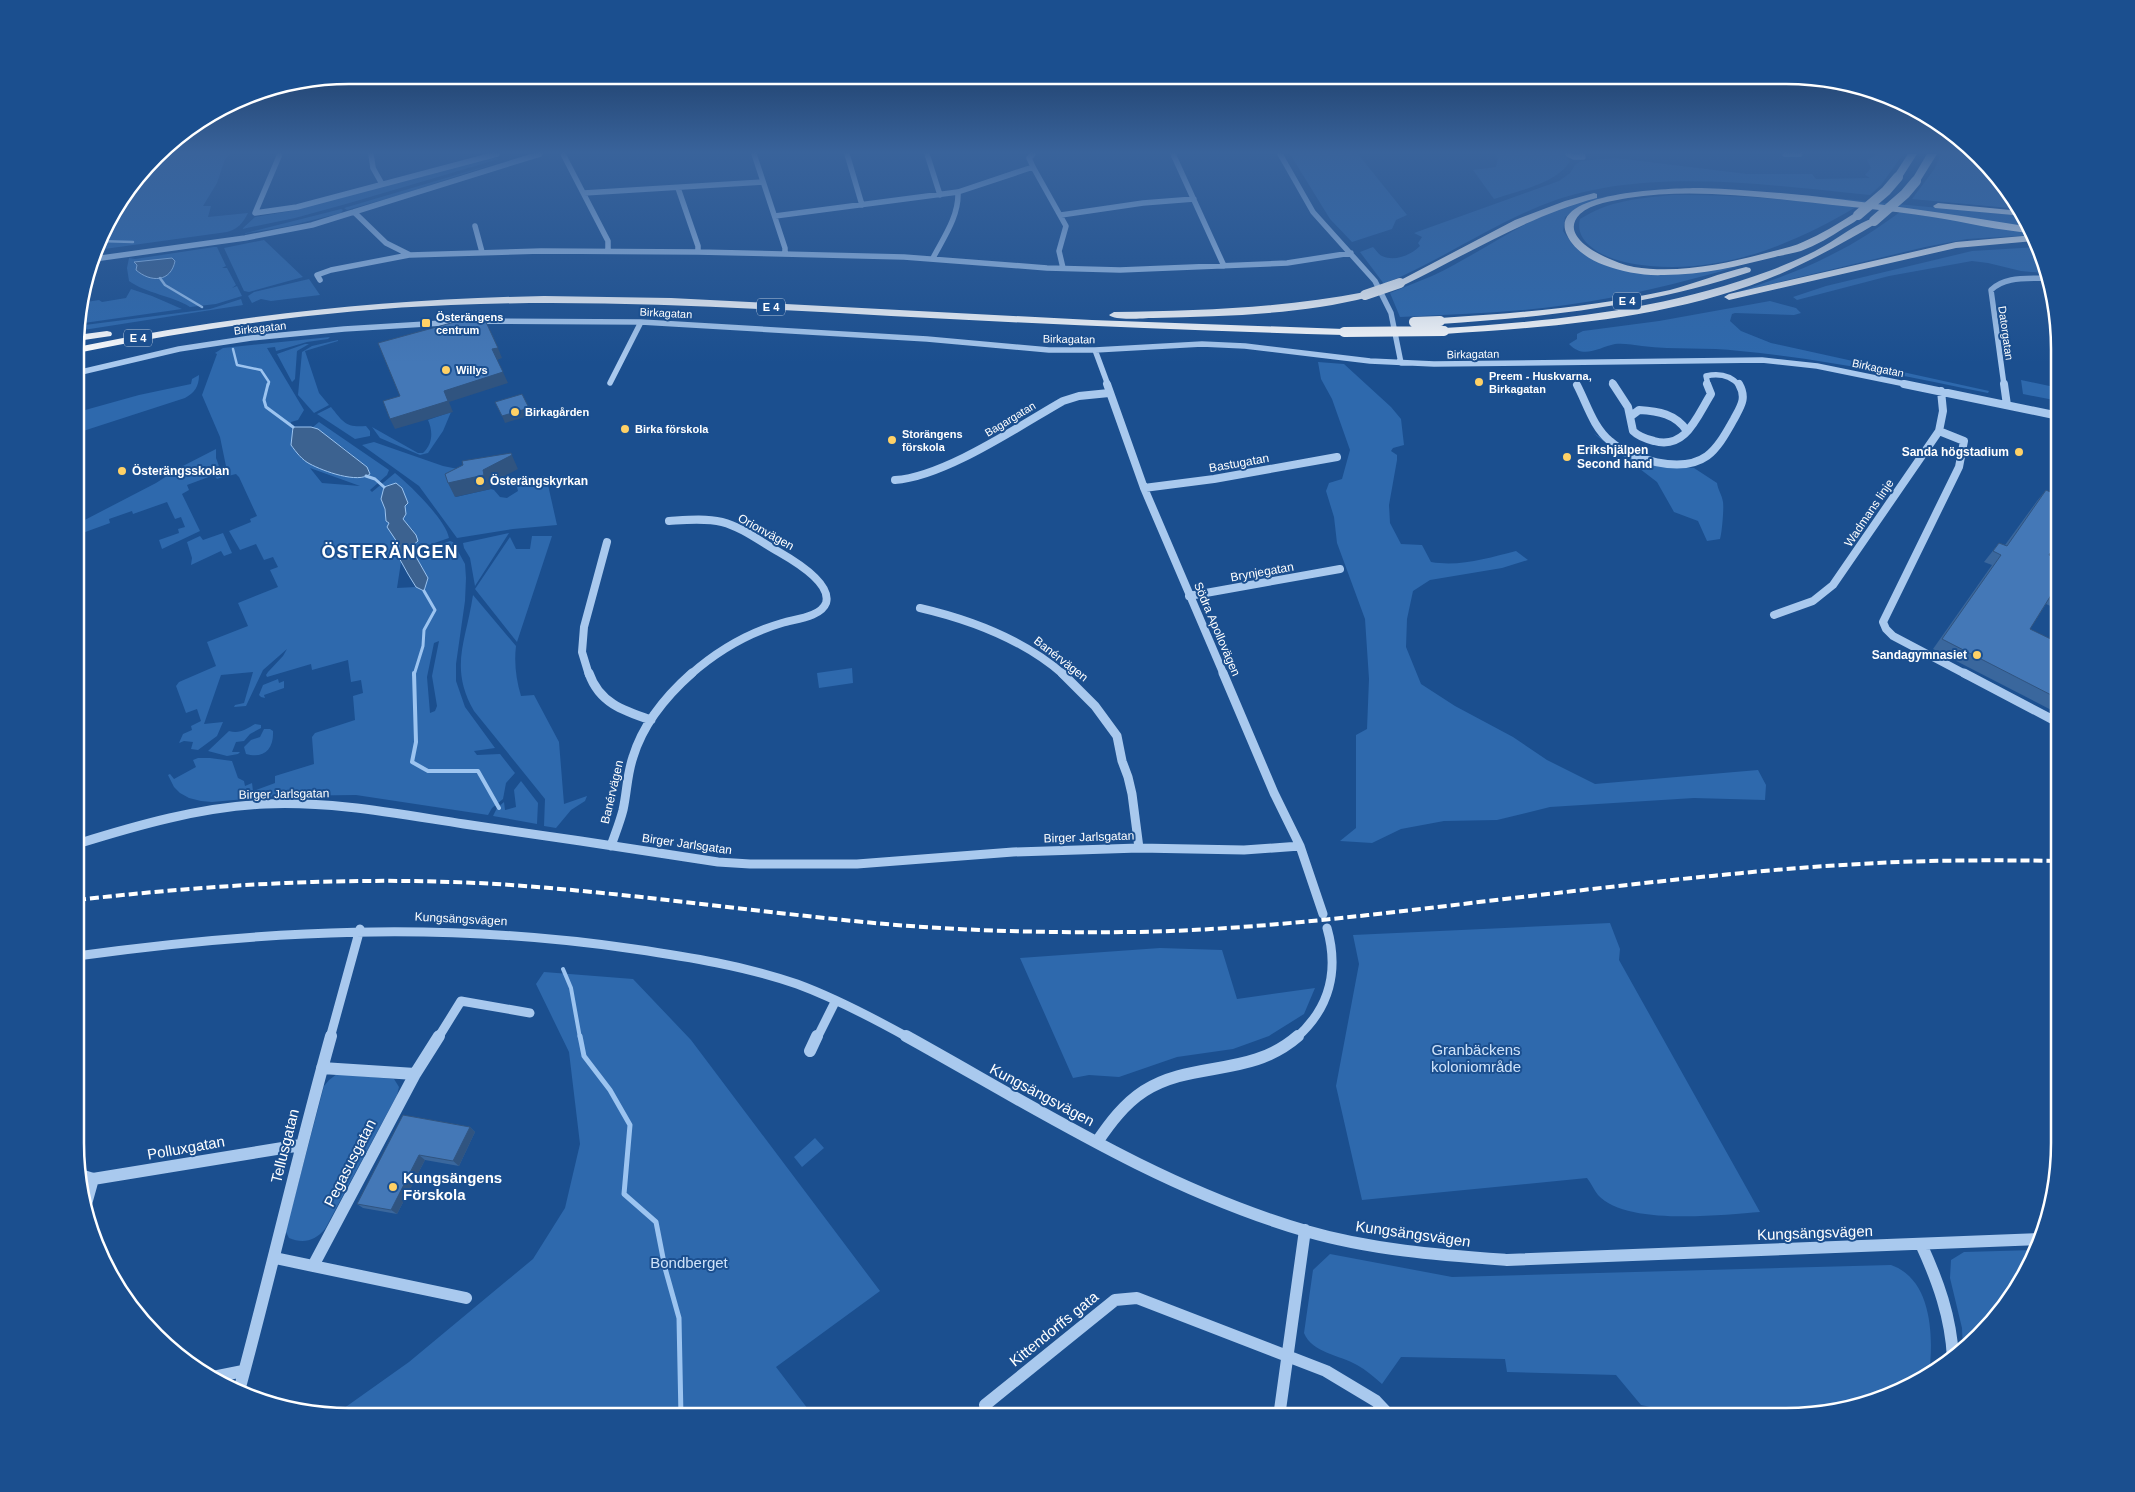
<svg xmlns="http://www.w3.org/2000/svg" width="2135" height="1492" font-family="Arial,sans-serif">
<rect width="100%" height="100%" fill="#1b4f8f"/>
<path fill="#2e69ad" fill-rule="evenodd" d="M160,154H230L225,159L217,183L203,206H211L208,217L248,213C243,223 238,229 227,232L97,250L103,227Z
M1290,154H1358L1407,215L1396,220L1392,229L1352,242L1330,219Z
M1495,154H1564L1570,161C1558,183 1517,191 1494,199L1473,170L1496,167L1498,158Z
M1877,154H1903L1881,185L1870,195C1765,185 1639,165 1540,206C1486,228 1438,262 1384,284L1360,252L1373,247C1376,250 1379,255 1382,256C1395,262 1411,255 1420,246L1418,243L1422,237L1414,233L1559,181L1570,173L1575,165L1581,161L1616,158L1747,174H1812L1816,179L1870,178L1865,175L1871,168L1867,160Z
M1941,154H1977L1992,168L2020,209L1912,199L1935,168Z
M493,157L499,159L346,204L295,218L242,229L255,217L290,211Z
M500,162L403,194L347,210L344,208Z
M1684,189L1802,195L2024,216L2032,228L1862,203L1694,189L1604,199L1588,203L1565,217L1563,231L1573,245L1640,272H1702L1736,267C1680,283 1624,297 1566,305C1511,313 1455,314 1400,317L1390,293C1404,287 1418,282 1432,276C1477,255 1517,224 1564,207C1603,194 1643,191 1684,189Z
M1671,195C1733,194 1794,200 1856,207C1794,244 1723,273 1650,266C1633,264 1618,262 1602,254C1588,246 1576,236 1580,219C1611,200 1636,199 1671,195Z
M341,209L343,210L341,213L289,226L242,234Z
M1900,212L2031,232L2034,235L1967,239L1925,247L1738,292C1769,281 1801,271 1831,255C1856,243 1878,228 1900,212Z
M264,240L303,277L249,292L244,291L224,248Z
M214,247H217L226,266L222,268H227L236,285L232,288L237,286L242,296L216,304L190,307C171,295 147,294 129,281L127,268L129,258L135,259Z
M2037,247L2044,273L2021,271L1988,263L1972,261L1889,276L1797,300L1793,297L1826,286L1972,251Z
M309,279L320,295L271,301L261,299L252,303L248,296L254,292Z
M131,289L152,296L182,309L77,324V313L80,303L99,300L102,302L126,298Z
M241,299L243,305L77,331V326L210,309Z
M1770,301L1796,308L1801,313L1794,315L1735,313L1732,314L1730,321L1741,331L1771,343L1989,391L1988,393C1905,376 1824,359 1740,351C1707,347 1675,350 1642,346C1633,345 1624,343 1615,344C1599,347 1584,360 1569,344L1577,339V334L1583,331L1659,321Z
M330,337L328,339L307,342L276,351L275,347L267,348L304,410L298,420L291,422L293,438L291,445L324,470L345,477L367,467L345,449L313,427L319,422L389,470L387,475L370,490L372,492L395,473C410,485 446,520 449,538L411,551L413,530L406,524L384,490C382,501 385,510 386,521L389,523L399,545L398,556L401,562L397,588L416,587L424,591L428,578L414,554L450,541L453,542L465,564L466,578L465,601L456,664V681L465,707L495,748L474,751L477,755L500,754L515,773L506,783L503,799L492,808L488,815L356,795L277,796L212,802L201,801L189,798L180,793L174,787L168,775L170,774L174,779L196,767L193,760L198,758H210L232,761L238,778L244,781L245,786L252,783L253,791L275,783V776L314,764L312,737L315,733L355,720L353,696L363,693L361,680L351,682L348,660L312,670L311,664L267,677L266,675L268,672L283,656L287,649L263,670L246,706L234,707L235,705L244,703L253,672L221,675L204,724L223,722L217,736L198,750L191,749L193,742L184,741L179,743L183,734L192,730L191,726L201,721L197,709L186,713L176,686L179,682L216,666L207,642L248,626L238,603L278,587L270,570L278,567L273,557L264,560L256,544L240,550L229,531L251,522L250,519L257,516L239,477L236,474L228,476L220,437L202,395L217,354L215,353L223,348ZM310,468L360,486L322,483ZM439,641L432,676L437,706L435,711L430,713L427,677L434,643Z
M338,340V341L305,351L319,393L329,405L314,413L298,395L302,352L312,346Z
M305,344H309L297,351L295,379L292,382L277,354Z
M1318,362L1344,364L1391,407L1401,419L1404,445L1393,448L1391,451L1397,455V460L1389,505L1390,523L1401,544L1422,545L1431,562C1460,567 1488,558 1516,551L1528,560L1502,568L1430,580L1413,591L1407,619L1406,647L1421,684L1455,706L1513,737L1547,760L1595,784L1758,770L1766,785L1765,800L1694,798L1550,807L1497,820L1444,821L1401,829L1372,843L1340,841L1356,828V735L1367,729L1369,679L1365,619L1337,543L1334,517L1326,491L1329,483L1342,479L1350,450L1332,399L1321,379Z
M199,375C199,387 194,393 185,398L77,433V409L78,412L139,395L191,384L192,379Z
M2021,380L2059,388V401L2023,394Z
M331,407C343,422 346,428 366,426L370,431V436L355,439L317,414Z
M451,412L443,431L428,453L420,455L380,438L372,427L418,453H423C433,444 433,431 428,420Z
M1593,433L1639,461L1656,466L1694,468L1717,483C1718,490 1722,495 1723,502C1724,508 1722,533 1720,539L1707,541L1698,521L1674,512L1657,482Z
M374,442L443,466L458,469L456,497L491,489L494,490L500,497L507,498L518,491L517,487L511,484L519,482L522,486L531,482L529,478L546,476L557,525L513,529L457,538L419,486L362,445Z
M216,449V458L223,477L217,479L214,475L187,485L189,490L182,494L200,531L162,549L159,540L179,533L178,529L185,527L181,517L175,519L167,502L133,514L132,511L109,519L110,523L77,535V524L156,483L181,467Z
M223,533L232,553L224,556L221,551L191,565L192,558L187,542L200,536L203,540Z
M509,533L475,586L470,558L464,548L463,543Z
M532,536H552L517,642L475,589L510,537L516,549H530Z
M473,595L516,646C514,663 516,679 521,696L534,695L559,742L564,804L587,796L585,801L571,810L556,828L544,826L545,799L474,711C449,667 466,642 473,595Z
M852,668L853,683L819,688L817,673Z
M278,679L279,683L284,681V688L264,695L265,698L261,697L259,695L263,685Z
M255,724L261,725V728L250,734L244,741L236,742L232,752H240L238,754L227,756L208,751L229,731C240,734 246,729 255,724Z
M264,729H270L273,731C274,749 264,759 246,754L244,747L251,740L260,737Z
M521,781L538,803L537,824L493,816L497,808L504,802L505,810L516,807L514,790Z
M1610,923L1620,949L1619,960L1760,1212C1721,1215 1626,1226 1598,1195C1594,1190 1591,1183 1587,1178L1362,1200L1336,1086L1359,964L1353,935Z
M1160,948L1222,950L1237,999L1315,988L1304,1014L1269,1036L1233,1049L1177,1057L1119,1077L1089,1075L1073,1078L1020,958Z
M544,972L633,979L691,1040L880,1291L776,1367L814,1417L333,1416L409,1362L533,1259L565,1208L580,1144L569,1052L536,984Z
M337,1074L394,1079L399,1087L397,1095L325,1229C315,1241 303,1244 289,1238L286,1232L288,1222L324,1086L329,1080Z
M815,1138L824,1148L802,1167L794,1157Z
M2036,1250L2004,1310L1963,1351L1962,1328L1950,1278L1951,1260L1964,1252Z
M1330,1254L1452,1277L1891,1265C1932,1279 1934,1337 1929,1374L1908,1389L1857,1408L1787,1417H1674L1660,1409L1641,1405L1616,1375L1507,1372L1505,1359L1401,1357L1382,1384C1374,1377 1366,1370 1357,1365C1340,1355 1312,1353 1304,1333L1313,1270Z"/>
<path fill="#3c6290" stroke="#9cc4f0" d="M172,258L175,261C171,282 151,283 136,270L137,265L134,262Z
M293,427H311L318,429L367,467L370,474C358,484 323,471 310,464C302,460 296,452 291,445Z
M396,483L402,488L408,503L405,506L406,514L403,519L416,535L418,541L412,546L411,551L415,555L428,578L424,591L416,587L408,574L398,556L399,545L387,527L389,523L386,521L385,509L381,499L384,487Z"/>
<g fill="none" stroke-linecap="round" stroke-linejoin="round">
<path stroke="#9cc4f0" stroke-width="2.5" d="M99,241L133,242
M160,278L165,285L202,307
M233,349L237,365L261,370L269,382L268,385"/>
<path stroke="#9cc4f0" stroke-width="3" d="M268,384L264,400L266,407L293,427
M366,476L375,479L384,487
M414,675L423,646L424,630L435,610L424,591"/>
<path stroke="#9cc4f0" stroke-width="4" d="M414,673L416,742L412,762L428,771H478L499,808
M563,969L571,988L580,1038"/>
<path stroke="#9cc4f0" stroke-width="5" d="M580,1036L584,1056L610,1090L630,1125L624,1194L656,1222L665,1268L679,1318L681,1417"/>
<path stroke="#a9c9ee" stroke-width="5.5" d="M280,154L255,213L297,207L497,154
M371,154L373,168L382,184
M563,154L608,241V250
M754,154L785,248V254
M847,154L862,205
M927,154L940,195
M1033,154L1029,158L1033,167L1066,226L1059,251L1063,268
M1173,154L1224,266
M1280,154L1313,212L1375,281L1391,313L1401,363
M1568,154L1574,157H1583L1582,154
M1785,154H1800
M678,188L698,246V252
M584,193L763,182
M354,212L386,243L410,255L541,251L698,252L904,257L1047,268L1120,270L1287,263L1351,253
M1061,215L1143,203L1194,199
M775,216L958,192L1033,167
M475,226L482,252
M933,258C944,237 959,216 958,192
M94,259L245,238L312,225L540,154
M320,280L317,275L331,270L409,255
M1095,350L1108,385
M77,373L179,349L251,338L344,329L475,321L641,322L927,339L1049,350H1095L1202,344L1245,346L1370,361L1434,364L1762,360L1817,366L1910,385
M1612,382L1614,385
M610,383L641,322
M1708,385L1706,376C1719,373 1730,375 1739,385
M2004,385L1991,290C2005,276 2027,279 2045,278"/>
<path stroke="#a9c9ee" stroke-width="8" d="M1107,384L1144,488L1224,675
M1613,384L1628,407L1633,431C1639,437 1646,439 1654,441C1686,450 1697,416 1711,394L1707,384
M1904,384L2059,416
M2004,384L2007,405
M1577,385C1587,404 1593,427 1610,441C1631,460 1682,474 1707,456C1719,447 1727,431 1734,419C1741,406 1747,398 1739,384
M1631,416L1639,410C1658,411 1676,414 1687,431
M1939,431L1964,441L1959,467L1883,622L1886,629L1893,636L1967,675
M895,480C944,477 1019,426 1063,401L1079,396L1109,393
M1144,488L1214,479L1337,457
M669,521C686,520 705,518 722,522C742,527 761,542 779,552C793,560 832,583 826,603C821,617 795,619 782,623C748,633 717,651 690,675
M1189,596L1340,569
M920,608C972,620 1023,639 1064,675
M1774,615L1813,601L1833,585L1939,431L1943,411L1941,391
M589,675L582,652L584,627L607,542"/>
<path stroke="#a9c9ee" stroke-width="9" d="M589,673C599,703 624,711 651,720
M1062,673L1095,706L1117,736L1122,761L1128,777L1132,794L1139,848
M1223,673L1274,793L1300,846L1323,914
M1964,673L2059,723
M77,844C138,825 201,807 265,804C332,801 398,814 464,824C549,836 633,849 718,862L750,864H857L1013,852L1139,848L1244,850L1300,846
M611,846C615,834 620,822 623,810C627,792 627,774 633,757C643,724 666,696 692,673
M77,956C264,930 446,921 634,949C689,957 745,966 797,984C835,998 873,1018 909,1038
M330,1038L360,929
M438,1038L461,1001L530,1013
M817,1038L835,1002
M1296,1038C1330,1008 1339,970 1327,928"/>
<path stroke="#a9c9ee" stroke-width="12" d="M906,1036C1036,1108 1162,1189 1306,1231C1371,1250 1440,1255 1507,1260L2041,1239
M810,1051L817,1036
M415,1074L439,1036
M1097,1142C1110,1123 1124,1104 1144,1091C1193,1060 1250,1078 1298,1036
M77,1174L93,1179L301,1145
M86,1204L93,1179
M1921,1244C1938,1281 1951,1317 1953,1358
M275,1258L466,1298
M313,1266L415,1074L322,1068
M213,1377L243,1371
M239,1391C271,1273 298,1154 331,1036
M985,1405L1115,1300L1137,1298L1326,1371L1376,1401L1391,1417
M1279,1417L1305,1230"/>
<path fill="#fff" fill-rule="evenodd" d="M1908,154H1917L1901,179H1895L1893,177Z
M1927,154H1937L1919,183H1913L1911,181Z
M1701,188C1812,192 1922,210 2031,227L2033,233C2000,231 1965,222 1932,217C1887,210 1842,206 1796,201C1741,195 1683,189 1628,198C1613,201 1592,203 1580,214C1554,240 1617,264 1634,267C1678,274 1724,264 1766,253C1778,250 1792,247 1803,242C1821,234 1838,224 1855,213L1858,212L1863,215C1858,220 1851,224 1844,228C1831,237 1816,245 1801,251C1794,253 1783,255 1775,257C1739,266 1702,275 1664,275C1644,276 1623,272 1604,265C1590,260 1573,249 1567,235C1545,190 1679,188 1701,188Z
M1594,193L1597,194V198C1528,216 1468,254 1404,285L1400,286L1395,283L1515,220L1565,201Z
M1938,203L2021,211L2024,216L1935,208L1933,206Z
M1874,218L1877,219V223C1845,242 1814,259 1780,274C1676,318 1555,327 1444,334L1439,331L1444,328C1555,321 1664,310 1769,271C1787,264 1807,256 1824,246C1840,237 1857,223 1874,218Z
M2034,235L2035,241L1956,248L1729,300L1724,297L1729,294L1956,242Z
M1746,267L1750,268L1751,270L1750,272C1647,306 1547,317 1440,324L1435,321L1440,318C1517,313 1594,307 1670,290C1696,283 1720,273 1746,267Z
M1365,292L1369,293L1370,295L1369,297C1299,315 1225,316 1153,318C1143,318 1115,321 1109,315L1114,312C1198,311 1282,308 1365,292Z
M544,296L671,298L1092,320L1344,329L1349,332L1344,335C1193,331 1042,324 891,316C744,308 598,299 451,305C325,310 201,328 77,353V347C232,315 386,299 544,296Z
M107,331L111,332L112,334L111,336L77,341V335Z"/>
<path stroke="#fff" stroke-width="4" stroke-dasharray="9 4" stroke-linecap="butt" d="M77,900C216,884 356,876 496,884C622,892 748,911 874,923C960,931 1047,933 1133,932C1266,930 1399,911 1531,896C1653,882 1776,867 1899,862C1952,860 2006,860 2059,861"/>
<path stroke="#fff" stroke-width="10" d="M1858,215L1886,191L1898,177
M1874,221L1905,194L1916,181
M1365,295L1400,283
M1414,322L1440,321
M1344,332L1444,331"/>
</g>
<path fill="#3a679d" d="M2046,490L2049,555L2059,560V610L2046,604L2030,629L2059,643V714L1933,649L1992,565L1984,562L1999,543L2005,545L2037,501Z
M403,1115L470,1127L475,1132L459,1166L425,1160L397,1214L363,1208L357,1204Z"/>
<path fill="#305480" d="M498,348L502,358L497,360L492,349Z
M503,372L508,383L449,402L453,412L395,429L390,419L444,391Z
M529,408L532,415L505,423L502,416Z
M511,453L518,469L490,484L491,489L455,497L448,483L483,470Z
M470,1127L475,1132L459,1166L453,1161Z
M419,1155L425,1160L397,1214L391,1210Z"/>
<path fill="#4478b7" stroke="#305480" d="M473,317L486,322L498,348L492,349L503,372L444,391L448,401L390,419L383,401L400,396L378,343Z
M522,394L529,408L502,416L495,402Z
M511,453L512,455L483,470L484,475L448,483L445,474L463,465L462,461Z
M2046,490L2059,496V539L2049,555L2059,560V595L2053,592L2030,629L2059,643V699L1942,639L2001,555L1993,551L1999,543L2007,546Z
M403,1115L470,1127L453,1161L419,1155L391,1210L357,1204Z"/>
<linearGradient id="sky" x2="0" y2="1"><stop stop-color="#0f2b4f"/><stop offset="0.42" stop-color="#39639b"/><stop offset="1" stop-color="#39639b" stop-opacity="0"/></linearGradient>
<rect width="2135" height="363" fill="url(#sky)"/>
<g fill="#ffd166" stroke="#1b4f8f" stroke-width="2">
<rect x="421" y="318" width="10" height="10" rx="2.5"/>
<circle cx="446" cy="370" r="5"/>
<circle cx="1479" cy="382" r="5"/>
<circle cx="515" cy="412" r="5"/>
<circle cx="625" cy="429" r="5"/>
<circle cx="892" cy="440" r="5"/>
<circle cx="2019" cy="452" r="5"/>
<circle cx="1567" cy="457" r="5"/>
<circle cx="122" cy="471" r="5"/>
<circle cx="480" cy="481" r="5"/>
<circle cx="1977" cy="655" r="5"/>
<circle cx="393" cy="1187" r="5"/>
</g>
<g text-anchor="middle" stroke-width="4" stroke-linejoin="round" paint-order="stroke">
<g fill="#1b4f8f" stroke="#bbcadd" stroke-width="1">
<rect x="1613" y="292.5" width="28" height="17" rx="4"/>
<rect x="757" y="298.5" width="28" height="17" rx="4"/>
<rect x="124" y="329.5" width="28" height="17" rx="4"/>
</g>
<g font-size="11" font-weight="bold" fill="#fff">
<text x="1627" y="305">E 4</text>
<text x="771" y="311">E 4</text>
<text x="138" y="342">E 4</text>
</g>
<g font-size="11" fill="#fff" stroke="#1b4f8f">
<text transform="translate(666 313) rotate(3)" y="4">Birkagatan</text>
<text transform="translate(260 328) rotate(-6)" y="4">Birkagatan</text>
<text transform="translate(2006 333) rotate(82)" y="4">Datorgatan</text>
<text transform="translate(1069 339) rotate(1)" y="4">Birkagatan</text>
<text transform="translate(1473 354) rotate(-1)" y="4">Birkagatan</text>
<text transform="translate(1878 368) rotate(12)" y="4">Birkagatan</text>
<text transform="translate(1010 419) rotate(-31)" y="4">Bagargatan</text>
</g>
<g font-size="11" font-weight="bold" fill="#fff" stroke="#1b4f8f" text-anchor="start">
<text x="436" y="321">Österängens<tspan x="436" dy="13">centrum</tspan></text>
<text x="456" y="374">Willys</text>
<text x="1489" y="380">Preem - Huskvarna,<tspan x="1489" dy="13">Birkagatan</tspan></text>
<text x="525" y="416">Birkagården</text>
<text x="635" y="433">Birka förskola</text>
<text x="902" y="438">Storängens<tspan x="902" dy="13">förskola</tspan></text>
</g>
<g font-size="12" font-weight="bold" fill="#fff" stroke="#1b4f8f" text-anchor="start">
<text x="1577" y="454">Erikshjälpen<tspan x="1577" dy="14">Second hand</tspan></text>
<text x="2009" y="456" text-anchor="end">Sanda högstadium</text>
<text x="132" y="475">Österängsskolan</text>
<text x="490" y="485">Österängskyrkan</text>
<text x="1967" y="659" text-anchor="end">Sandagymnasiet</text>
</g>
<g font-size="12" fill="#fff" stroke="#1b4f8f">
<text transform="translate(1239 463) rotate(-10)" y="4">Bastugatan</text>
<text transform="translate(1869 513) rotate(-56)" y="4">Wadmans linje</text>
<text transform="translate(766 532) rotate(29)" y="4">Orionvägen</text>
<text transform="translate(1262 572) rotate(-10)" y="4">Brynjegatan</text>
<text transform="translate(1217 629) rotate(67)" y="4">Södra Apollovägen</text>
<text transform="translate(1061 659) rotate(38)" y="4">Banérvägen</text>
<text transform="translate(612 792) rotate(-77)" y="4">Banérvägen</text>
<text transform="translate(284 794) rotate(-1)" y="4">Birger Jarlsgatan</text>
<text transform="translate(1089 837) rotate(-2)" y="4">Birger Jarlsgatan</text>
<text transform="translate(687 844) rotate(8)" y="4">Birger Jarlsgatan</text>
<text transform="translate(461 919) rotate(3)" y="4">Kungsängsvägen</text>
</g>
<g font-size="15" fill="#cfe3fa" stroke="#1b4f8f">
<text x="1476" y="1055">Granbäckens<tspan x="1476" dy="17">koloniområde</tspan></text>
<text x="689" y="1268">Bondberget</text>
</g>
<g font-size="15" fill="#fff" stroke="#1b4f8f">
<text transform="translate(1042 1095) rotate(28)" y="5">Kungsängsvägen</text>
<text transform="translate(285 1146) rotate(-76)" y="5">Tellusgatan</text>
<text transform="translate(186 1148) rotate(-10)" y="5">Polluxgatan</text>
<text transform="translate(350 1163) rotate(-63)" y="5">Pegasusgatan</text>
<text transform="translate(1815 1233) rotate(-2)" y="5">Kungsängsvägen</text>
<text transform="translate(1413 1234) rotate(8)" y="5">Kungsängsvägen</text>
<text transform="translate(1054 1329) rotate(-39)" y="5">Kittendorffs gata</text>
</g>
<g font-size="15" font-weight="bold" fill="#fff" stroke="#1b4f8f" text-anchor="start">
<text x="403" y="1183">Kungsängens<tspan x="403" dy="17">Förskola</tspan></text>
</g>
<g font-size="18" font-weight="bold" letter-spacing="1" fill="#fff" stroke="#1b4f8f">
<text x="390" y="558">ÖSTERÄNGEN</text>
</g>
</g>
<path d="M0 0H2135V1492H0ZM349 84H1786A265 265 0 0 1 2051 349V1143A265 265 0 0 1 1786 1408H349A265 265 0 0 1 84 1143V349A265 265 0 0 1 349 84Z" fill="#1b4f8f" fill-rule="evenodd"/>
<path fill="none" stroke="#fff" stroke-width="2.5" d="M349 84H1786A265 265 0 0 1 2051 349V1143A265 265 0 0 1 1786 1408H349A265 265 0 0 1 84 1143V349A265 265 0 0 1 349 84Z"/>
</svg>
